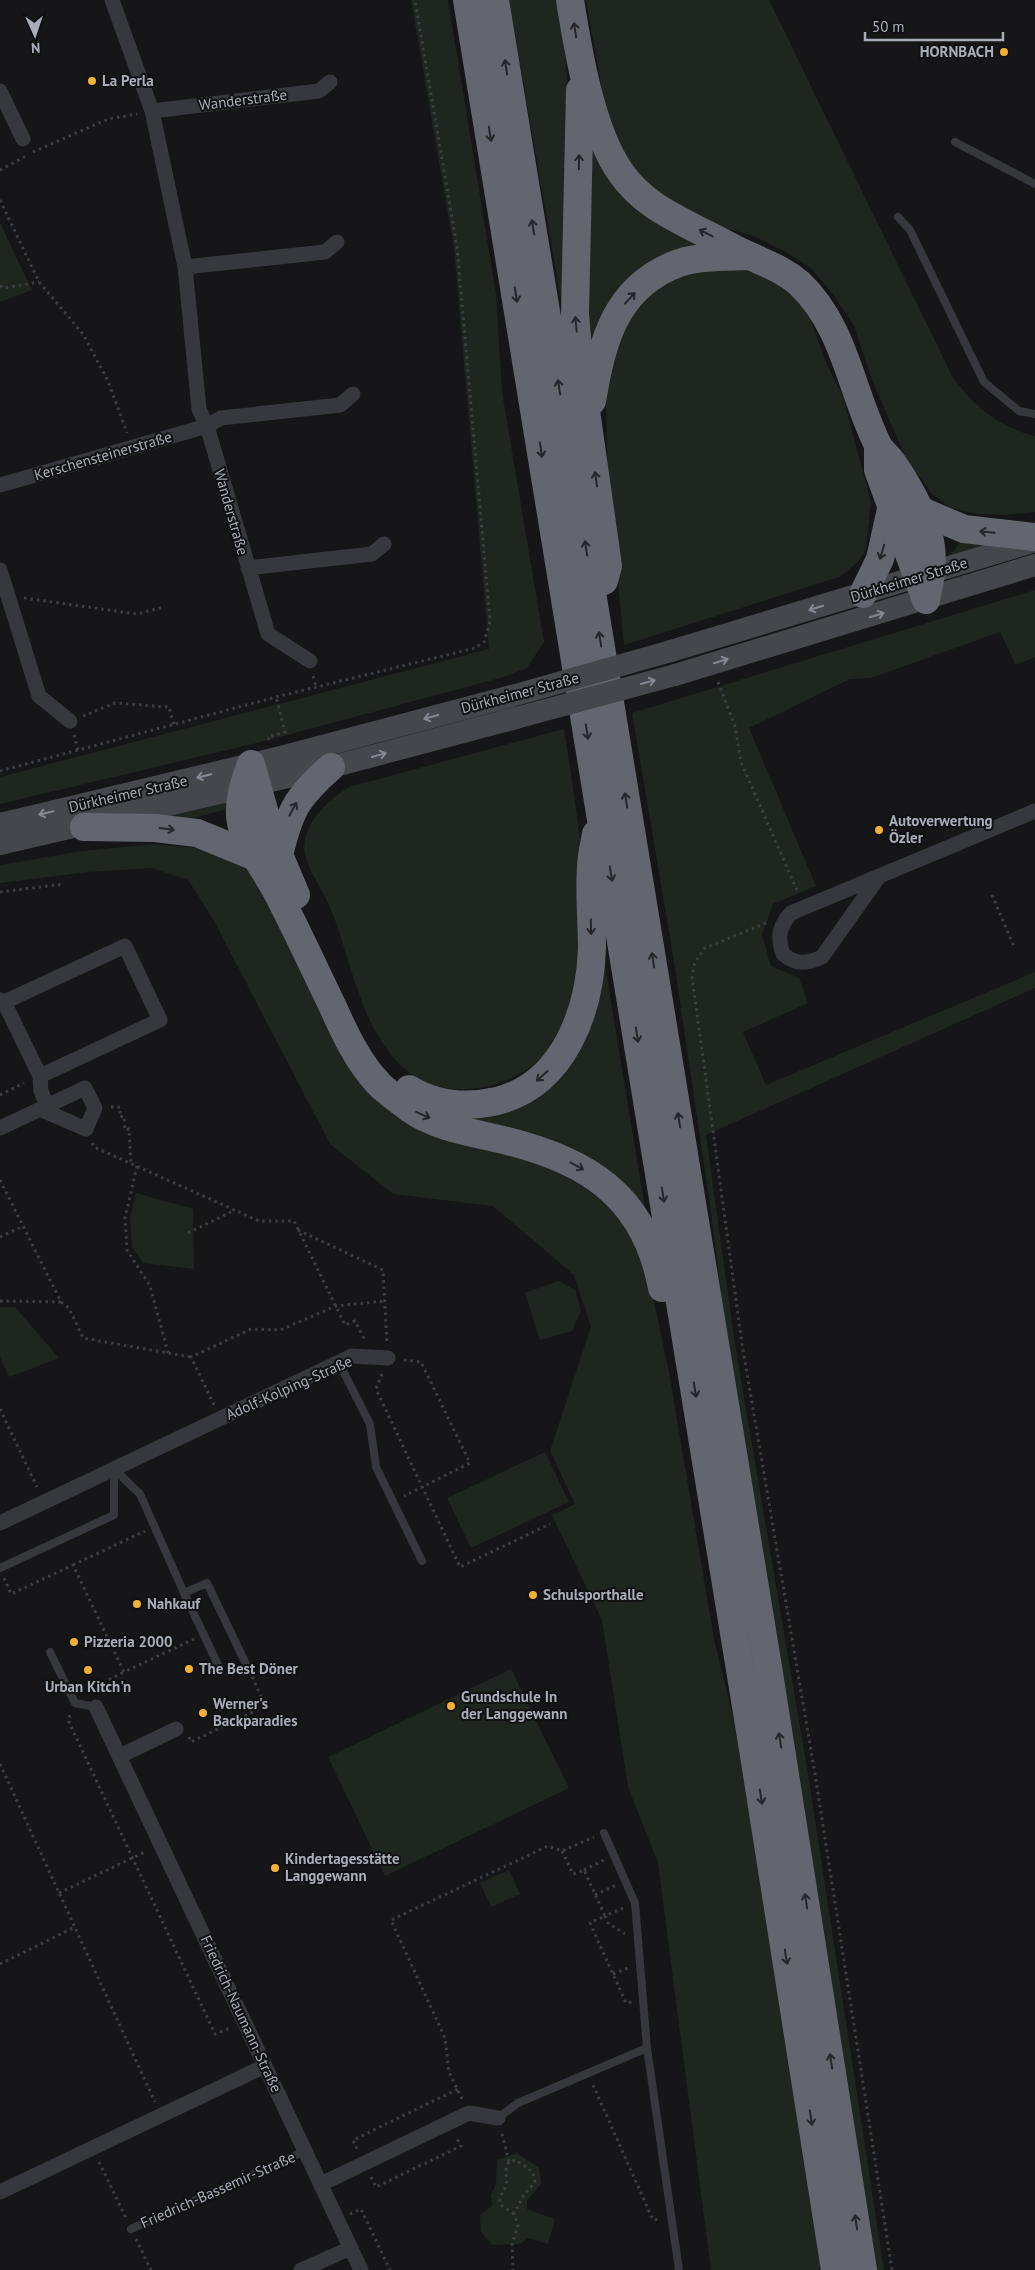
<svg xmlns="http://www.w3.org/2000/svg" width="1035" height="2270" font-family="'PT Sans',sans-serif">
<rect width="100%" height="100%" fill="#161618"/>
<path fill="#1e261f" d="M411,0H448L496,294L502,392L544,642L527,668L504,677L261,742L0,804V777L489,649L454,248Z
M509,0H558C576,101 568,205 562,306Z
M586,0H769L953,378C974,406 1000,428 1035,436V512L1003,515L977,514L951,508L932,494L906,458L872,380L854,326L832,293L811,268L786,252L754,236L717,226L657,194L636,172L619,150L608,123Z
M586,129L700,243L698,250L667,260L588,374Z
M0,223L32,290L0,302Z
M737,268L761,274L784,285L808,313L827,365L843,397L871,502L866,550L858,562L839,577L624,645L608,481L606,399L611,357L627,316L648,293L676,274Z
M966,536L996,543L948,557Z
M1035,590V657L1016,665L1000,632L871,678L850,679L749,728L816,886L773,904L762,935L771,966L799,978L808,1003L743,1032L766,1085L1035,972V988L706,1135L735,1344L808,1774L884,2270H873L735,1402L710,1205L673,955L632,713Z
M564,729C576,809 592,893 580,974C577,996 558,1043 541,1058C500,1096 430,1104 392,1056C360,1017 351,964 334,917C327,898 315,881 307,862C295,830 325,802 349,787Z
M231,797L230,808L183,821L158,815Z
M154,844L200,848L245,865L263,882L353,1059L584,1179L640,1237L669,1372L714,1639L739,1742L823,2270H711L658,1863L628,1787L602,1620L552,1515L575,1504L550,1451L591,1327L574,1275L493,1206L393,1194L330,1144L213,919L188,880L152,868L88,872L0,883V865L82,851Z
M604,959L646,1215L621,1197L451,1128L461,1105L524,1091Z
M136,1193L193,1209L194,1269L143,1263L132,1247L130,1218Z
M558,1281L575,1290L581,1311L572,1331L540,1340L525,1293Z
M0,1307H15L59,1358L9,1377L0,1357Z
M545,1452L569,1502L471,1548L447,1498Z
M511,1669L569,1788L385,1876L328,1757Z
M509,1870L520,1894L491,1907L480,1883Z
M517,2153L539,2168L541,2184L527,2201V2209L555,2219L548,2244L528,2238L520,2244L492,2245L481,2232L480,2215L492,2206L491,2195L496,2184L497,2160Z"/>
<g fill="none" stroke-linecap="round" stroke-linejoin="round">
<path stroke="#3d3f44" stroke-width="3" stroke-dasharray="2.5 4" stroke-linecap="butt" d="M33,152L108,119L137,114
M0,170L26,156
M0,200L39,282L83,334L108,381L127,433
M0,286L4,288L39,282
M24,598L137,614L164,607
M313,676L316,687
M718,682L735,726L741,762L798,893
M83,716L115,703L169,707L174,725
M74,735L78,750
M269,740L268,737L285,732L276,697
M0,771L276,697L475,648L484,642L490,621L457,247L415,0
M0,892L64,884
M992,895L1014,947
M766,923L705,948L695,962L692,977L742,1344L815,1774L892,2270
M0,1095L24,1083
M111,1107H120V1117L124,1116L125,1130L129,1129L131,1164
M92,1143L94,1147L259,1221H294L345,1325L355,1321L365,1340
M137,1166L125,1218L127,1250L150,1286L168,1353
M0,1180L61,1302L69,1308L83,1338L191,1357
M298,1230L383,1270L387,1344
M188,1233L235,1210
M0,1237L23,1226
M0,1301L61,1302
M404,1360L421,1362L470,1463L404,1496
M382,1374L376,1389L460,1567L550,1524
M214,1405L191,1357L251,1329L280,1330L336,1306L384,1301
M0,1409L37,1487
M73,1565L145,1531
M4,1578L11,1594L73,1565L124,1672L194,1639
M101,1691L113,1686L110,1679L124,1672
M70,1715L68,1720L215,2034L230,2028
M189,1737L191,1742L265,1706L252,1676
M0,1764L155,2102
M562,1851L573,1874L584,1870L605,1916L590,1923L626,2003L633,2002
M584,1870L604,1860
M59,1893L147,1851
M595,1895L616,1885
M623,1908L605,1916L608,1923L625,1934
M0,1964L75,1927
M613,1974L628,1968
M593,2085L653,2220L661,2219
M462,2099L449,2072L445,2038L391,1920L548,1846L562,1851L594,1837
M502,2134L509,2162L516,2160L533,2172L535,2182L523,2196L514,2214L518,2226L512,2243L513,2270
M357,2149L353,2140L458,2089
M99,2162L126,2218
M509,2162C503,2170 508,2177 506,2185C504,2193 499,2195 500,2204L514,2214
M371,2177L376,2187L461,2146L456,2137
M350,2214L361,2209L390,2270
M136,2239L151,2270"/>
<path stroke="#37383d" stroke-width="8" d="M955,142L1035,184
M898,217L910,230L984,382L1019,411L1035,414
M339,1363L370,1424L376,1467L422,1561
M114,1469L140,1494L184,1593L207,1583L247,1666
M0,1568L114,1515V1469
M184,1593L219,1667
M50,1652L75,1703L96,1707
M604,1833L635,1903L647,2048
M498,2118L518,2103L647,2048L679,2270
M131,2229L305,2151"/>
<path stroke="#37383d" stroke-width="15" d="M112,0L152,111L185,267L199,409L207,426L268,634L310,661
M0,91L23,139
M152,111L319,91L330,82
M185,267L325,252L337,242
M0,485L207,426L221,418L340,405L353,394
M248,568L372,554L384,544
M0,570L39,696L70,721
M878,878L822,957C807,964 796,965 783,954C777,936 779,927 791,913L1035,811
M0,1000L4,1002L40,1076L41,1091L47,1106
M0,1004L125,946L160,1020L40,1076
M0,1128L85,1088L95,1108L86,1129L40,1109
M0,1523L352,1356L388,1358
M96,1707L361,2270
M120,1756L176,1729
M321,2184L469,2113L498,2118
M0,2192L265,2066
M301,2270L351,2248"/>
<path stroke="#45474d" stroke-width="22" d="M671,651L1035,541
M675,675L1035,565
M0,824L285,756L512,696
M0,844L331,767L516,718"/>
<path stroke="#63666e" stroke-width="28" d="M467,0L753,1749L835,2270
M495,0L768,1667L863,2270
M570,0C578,50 591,131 621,173C642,203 671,216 702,232C718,239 733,249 750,256C767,264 784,270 799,283C845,326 851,392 878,445C881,451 888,456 892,462C905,480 923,512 928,533C935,556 931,577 926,600
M580,90L575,314L579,361L608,566L604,581
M592,401C602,342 615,286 679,263C701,256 725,257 748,256
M878,450V470L926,600
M919,510L964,529L1035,537
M863,594L880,559L891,509
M251,764C244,783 237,803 241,823C248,850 269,875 281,900C299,935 315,970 332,1005C344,1032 358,1062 378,1083C387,1093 400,1101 410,1109C435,1127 470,1132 499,1139C586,1159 645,1195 662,1288
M251,764L272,838L296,895
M84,827L155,828L197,833L258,858
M279,855C290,810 296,798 331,767
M409,1089C436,1105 466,1108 497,1101C564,1084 590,1011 592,948C592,922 589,895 591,868C591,857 594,845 596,834"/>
<path stroke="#45474d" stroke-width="22" d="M512,696L671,651
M516,718L675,675"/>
</g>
<defs><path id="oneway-shaft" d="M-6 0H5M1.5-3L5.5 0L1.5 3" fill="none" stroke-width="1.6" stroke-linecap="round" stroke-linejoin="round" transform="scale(1.25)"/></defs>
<g stroke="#26262a">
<use href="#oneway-shaft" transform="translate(575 30) rotate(-99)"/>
<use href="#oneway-shaft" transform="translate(506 67) rotate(-99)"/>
<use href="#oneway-shaft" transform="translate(490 134) rotate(81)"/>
<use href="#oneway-shaft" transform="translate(579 162) rotate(-89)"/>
<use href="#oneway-shaft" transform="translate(533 227) rotate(-99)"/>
<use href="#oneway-shaft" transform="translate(706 233) rotate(-154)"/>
<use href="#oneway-shaft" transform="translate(516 295) rotate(81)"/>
<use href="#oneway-shaft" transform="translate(630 298) rotate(-48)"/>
<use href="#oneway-shaft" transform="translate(576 324) rotate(-95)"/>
<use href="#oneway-shaft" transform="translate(559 387) rotate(-99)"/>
<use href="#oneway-shaft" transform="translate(541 450) rotate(81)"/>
<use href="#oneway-shaft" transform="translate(596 479) rotate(-98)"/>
<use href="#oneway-shaft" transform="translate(987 532) rotate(-174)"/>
<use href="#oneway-shaft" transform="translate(586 548) rotate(-99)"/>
<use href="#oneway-shaft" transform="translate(882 552) rotate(107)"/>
<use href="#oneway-shaft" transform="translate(600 639) rotate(-99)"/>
<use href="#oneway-shaft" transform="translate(587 732) rotate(81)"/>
<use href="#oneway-shaft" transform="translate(626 800) rotate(-99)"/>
<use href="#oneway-shaft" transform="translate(293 809) rotate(-62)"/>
<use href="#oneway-shaft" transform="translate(167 829) rotate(7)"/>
<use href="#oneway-shaft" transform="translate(611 874) rotate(81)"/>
<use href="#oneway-shaft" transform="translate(591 927) rotate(89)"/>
<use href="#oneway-shaft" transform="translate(653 960) rotate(-99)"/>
<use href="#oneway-shaft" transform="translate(637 1035) rotate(81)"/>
<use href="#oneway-shaft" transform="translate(542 1076) rotate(138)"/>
<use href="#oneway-shaft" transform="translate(423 1115) rotate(24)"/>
<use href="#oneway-shaft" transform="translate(679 1120) rotate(-99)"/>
<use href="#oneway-shaft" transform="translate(577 1166) rotate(29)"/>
<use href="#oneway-shaft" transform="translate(663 1195) rotate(81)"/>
<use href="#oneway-shaft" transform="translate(695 1390) rotate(81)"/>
<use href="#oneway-shaft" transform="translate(780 1740) rotate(-99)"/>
<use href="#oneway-shaft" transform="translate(761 1797) rotate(81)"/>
<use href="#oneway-shaft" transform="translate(806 1901) rotate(-99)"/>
<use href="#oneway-shaft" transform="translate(786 1957) rotate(81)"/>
<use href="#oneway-shaft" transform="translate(831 2061) rotate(-99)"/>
<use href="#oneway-shaft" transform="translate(811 2118) rotate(81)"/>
<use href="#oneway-shaft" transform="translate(856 2222) rotate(-99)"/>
</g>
<g stroke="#858993">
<use href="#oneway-shaft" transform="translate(816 608) rotate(163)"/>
<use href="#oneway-shaft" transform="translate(877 615) rotate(-17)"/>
<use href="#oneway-shaft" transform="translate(721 661) rotate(-17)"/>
<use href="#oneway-shaft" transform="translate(648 682) rotate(-15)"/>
<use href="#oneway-shaft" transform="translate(431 717) rotate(165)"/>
<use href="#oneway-shaft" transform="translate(379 755) rotate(-15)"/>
<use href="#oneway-shaft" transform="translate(204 776) rotate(167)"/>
<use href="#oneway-shaft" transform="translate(46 813) rotate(167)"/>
</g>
<g fill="#f2b134" stroke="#111113" stroke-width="2">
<circle cx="1004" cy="52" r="5"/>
<circle cx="92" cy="81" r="5"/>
<circle cx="879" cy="830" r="5"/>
<circle cx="533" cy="1595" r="5"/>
<circle cx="137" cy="1604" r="5"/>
<circle cx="74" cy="1642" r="5"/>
<circle cx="189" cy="1669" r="5"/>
<circle cx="88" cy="1670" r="5"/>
<circle cx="451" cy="1706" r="5"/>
<circle cx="203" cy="1713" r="5"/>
<circle cx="275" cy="1868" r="5"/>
</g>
<g text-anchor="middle" stroke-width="4" stroke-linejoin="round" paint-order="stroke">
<g font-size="15" font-weight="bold" fill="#a8adb8" stroke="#111113" text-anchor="start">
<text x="994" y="57" text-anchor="end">HORNBACH</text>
<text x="102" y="86">La Perla</text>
<text x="889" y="826">Autoverwertung<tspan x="889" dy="17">Özler</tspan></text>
<text x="543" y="1600">Schulsporthalle</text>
<text x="147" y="1609">Nahkauf</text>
<text x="84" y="1647">Pizzeria 2000</text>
<text x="199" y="1674">The Best Döner</text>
<text x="88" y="1692" text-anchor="middle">Urban Kitch'n</text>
<text x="461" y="1702">Grundschule In<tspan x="461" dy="17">der Langgewann</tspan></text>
<text x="213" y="1709">Werner's<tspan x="213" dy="17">Backparadies</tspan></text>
<text x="285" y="1864">Kindertagesstätte<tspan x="285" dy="17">Langgewann</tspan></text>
</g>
<g font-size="15" fill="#a8adb8" stroke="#111113">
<text transform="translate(243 100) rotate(-7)" y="5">Wanderstraße</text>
<text transform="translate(103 456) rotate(-16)" y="5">Kerschensteinerstraße</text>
<text transform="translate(231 512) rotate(74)" y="5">Wanderstraße</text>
<text transform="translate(909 580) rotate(-17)" y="5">Dürkheimer Straße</text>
<text transform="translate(520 693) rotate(-15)" y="5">Dürkheimer Straße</text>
<text transform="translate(128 794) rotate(-13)" y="5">Dürkheimer Straße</text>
<text transform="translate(289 1388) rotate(-24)" y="5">Adolf-Kolping-Straße</text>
<text transform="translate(241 2014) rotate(65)" y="5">Friedrich-Naumann-Straße</text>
<text transform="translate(218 2190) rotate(-24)" y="5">Friedrich-Bassemir-Straße</text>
</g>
</g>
<g transform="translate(35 35) rotate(177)" stroke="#111113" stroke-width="4" paint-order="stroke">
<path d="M0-4L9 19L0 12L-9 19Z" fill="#a8adb8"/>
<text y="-8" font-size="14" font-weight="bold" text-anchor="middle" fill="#a8adb8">N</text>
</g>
<path d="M865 32v8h138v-8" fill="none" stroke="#a8adb8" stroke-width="2.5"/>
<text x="872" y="32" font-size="15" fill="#a8adb8" stroke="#111113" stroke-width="4" paint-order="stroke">50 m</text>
</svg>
